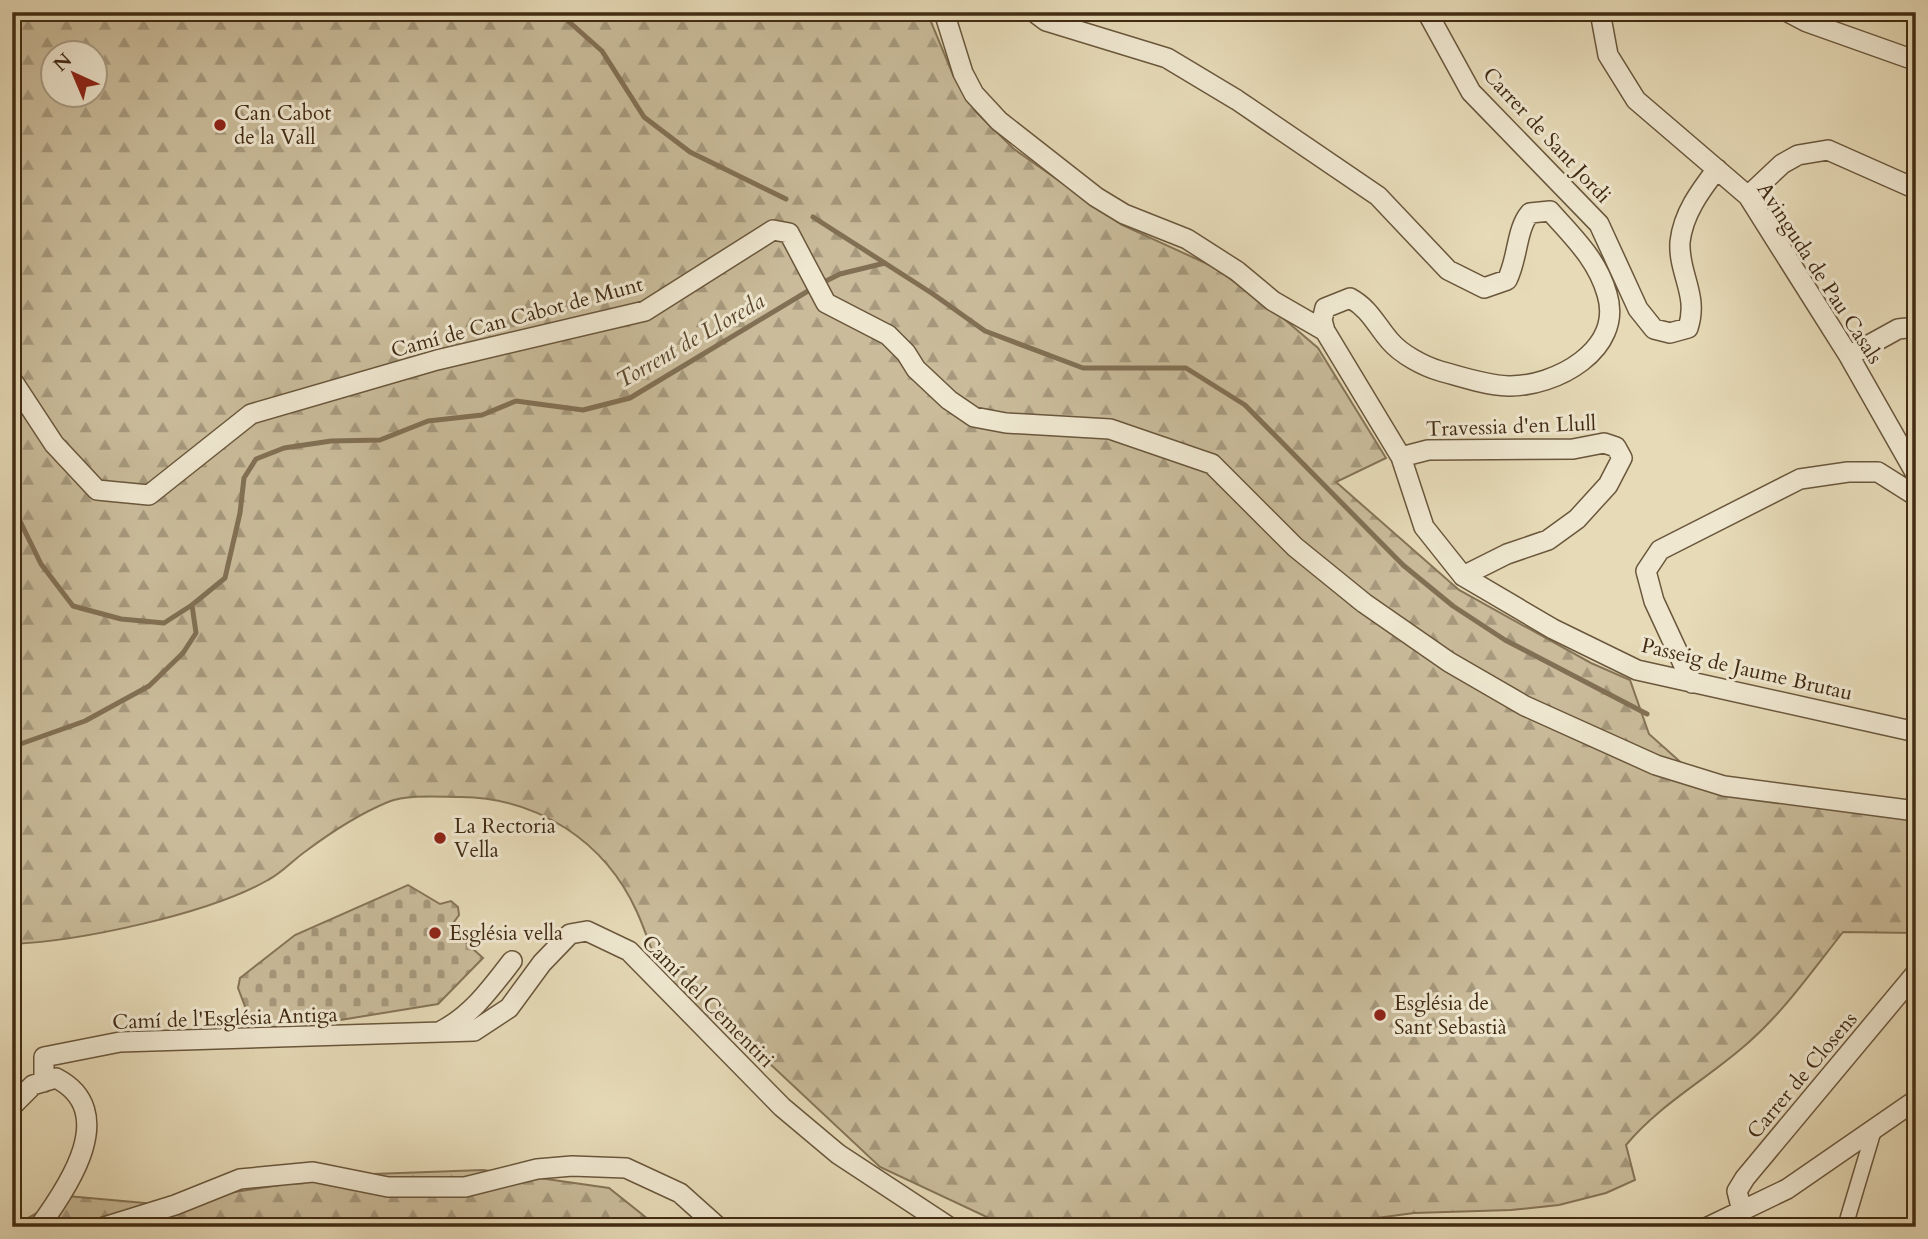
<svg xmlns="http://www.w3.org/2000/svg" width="1928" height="1239" font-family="Cardo,serif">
<defs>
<pattern id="forest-firs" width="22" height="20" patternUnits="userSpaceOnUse" patternTransform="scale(1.75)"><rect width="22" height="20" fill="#cabc9b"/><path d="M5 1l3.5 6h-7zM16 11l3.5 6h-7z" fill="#a6997d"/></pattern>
<pattern id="cemetery-stones" width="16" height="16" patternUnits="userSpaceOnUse" patternTransform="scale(1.75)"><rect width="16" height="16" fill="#cabc9b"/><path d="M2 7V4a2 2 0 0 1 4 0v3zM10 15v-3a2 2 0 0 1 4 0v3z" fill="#a6997d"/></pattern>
</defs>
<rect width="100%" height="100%" fill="#e6dab7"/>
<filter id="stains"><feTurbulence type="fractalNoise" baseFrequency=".00286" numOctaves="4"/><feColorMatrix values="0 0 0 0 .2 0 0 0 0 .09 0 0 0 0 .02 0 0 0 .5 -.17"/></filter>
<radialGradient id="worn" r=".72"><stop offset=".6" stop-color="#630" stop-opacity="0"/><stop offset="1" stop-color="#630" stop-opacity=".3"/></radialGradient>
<path fill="url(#forest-firs)" stroke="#867457" stroke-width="2" fill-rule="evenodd" d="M12,12H927L953,75L975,111L1014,149L1122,225L1212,266L1270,307L1318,348L1386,458L1336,482L1459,590L1591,663L1630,680L1649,734L1686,767L1729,788L1916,813V933L1843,932C1813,970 1785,1010 1749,1042C1709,1078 1661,1103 1626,1145L1635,1180L1606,1193L1559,1205L1511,1210L1414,1213L1310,1227H1008L880,1167L722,1019L669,1002C659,972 650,941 637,912C605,841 538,798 461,797C440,797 408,794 388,802C359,814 330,833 306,851C293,860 282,873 268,880C208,914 81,941 12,944ZM52,52H94V94H52Z
M483,1170L609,1188L658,1227H12L67,1196L156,1204L345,1175Z"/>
<path fill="url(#cemetery-stones)" stroke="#867457" stroke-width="2" d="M408,885L440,904L451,901L458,907L459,915L454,922L465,930L460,937L483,958L438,1004L322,1023L254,1030L238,988L240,978L295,935Z"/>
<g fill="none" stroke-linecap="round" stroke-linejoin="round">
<path stroke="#827054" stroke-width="5" d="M558,12L602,51L644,117L690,152L786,199
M813,217L933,294L985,331L1083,368H1186L1245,405L1403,565L1453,606L1505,640L1647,714
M822,283L840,274L885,263
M12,505L41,564L73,606L121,619L164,623L192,605
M12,747L85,721L149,686L183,653L196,633L192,605L225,578L240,513L244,478L256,459L284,448L331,441L380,440L428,421L482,415L516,401L583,410L630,398L813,288"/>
<defs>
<path id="pedestrian" d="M1845,1227L1874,1130"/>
<path id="minor" d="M944,12L963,73L974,94L999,121L1096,197L1124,214L1187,239L1237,271L1273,301L1325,331
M1034,12L1046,21L1167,58L1237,100L1378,196L1448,270L1484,288L1507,280C1518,259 1516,229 1530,213L1550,211C1573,237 1597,259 1607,294C1624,350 1555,387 1508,386C1485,385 1462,377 1440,371C1423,366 1401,354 1390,341C1376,325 1370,309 1350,298L1325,308L1322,320L1325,331L1401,457L1424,527L1463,576L1553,629L1637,670L1916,732
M1427,12L1471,92L1599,224L1638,309L1654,329L1670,333L1688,328C1699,295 1678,273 1680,242C1683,214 1700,191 1717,169
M1600,12L1608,55L1636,100L1748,196L1849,356L1916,474
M1788,12L1807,22L1914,60
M1748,196L1782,164L1798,155L1828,150L1916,189
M1849,356L1898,329L1916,327
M12,380L54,444L97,490L149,495L251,414L437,360L645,311L773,230L789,233L826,303L888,335L906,353L916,369L949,400L974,417L1006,423L1110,429L1212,464L1295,547L1364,603L1449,662L1525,706L1656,765L1724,786L1916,811
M1401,457L1428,450L1573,449L1604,443L1616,447L1622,458L1608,485L1577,519L1548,540L1507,554L1463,576
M1692,683L1654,601L1646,571L1660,550L1800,479L1848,472H1878L1916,496
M441,1031C472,1015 491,988 512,961
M44,1082V1057L120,1042L474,1031L509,1008L542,963L570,934L587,931L629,951L782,1107L838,1154L949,1227
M12,1106L33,1085L56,1078C120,1111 69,1186 39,1227
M1742,1211L1737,1191L1745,1178L1916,973
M104,1227L175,1205L240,1179L313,1172L388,1187H465L537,1169L572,1166L626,1168L680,1193L718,1227
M1708,1227L1787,1189L1916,1100"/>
</defs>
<use href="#pedestrian" stroke="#6a573c" stroke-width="17"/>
<use href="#minor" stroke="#6a573c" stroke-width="22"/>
<use href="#pedestrian" stroke="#efe7d0" stroke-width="14"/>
<use href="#minor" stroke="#efe7d0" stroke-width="19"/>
</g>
<g fill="#8f2418" stroke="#efe7d0" stroke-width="2.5">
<circle cx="220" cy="125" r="7"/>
<circle cx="440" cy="838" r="7"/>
<circle cx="435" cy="933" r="7"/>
<circle cx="1380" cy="1015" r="7"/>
</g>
<g text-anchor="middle" stroke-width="6" stroke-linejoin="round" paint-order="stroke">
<g font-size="21" fill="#412b13" stroke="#efe7d0" text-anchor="start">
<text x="234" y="120">Can Cabot<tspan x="234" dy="24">de la Vall</tspan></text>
<text x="454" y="833">La Rectoria<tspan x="454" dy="24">Vella</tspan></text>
<text x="449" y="940">Església vella</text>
<text x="1394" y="1010">Església de<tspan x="1394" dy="24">Sant Sebastià</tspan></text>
</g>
<g font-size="21" fill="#412b13" stroke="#efe7d0">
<text transform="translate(1547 135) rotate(47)" y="7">Carrer de Sant Jordi</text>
<text transform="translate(1820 273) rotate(57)" y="7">Avinguda de Pau Casals</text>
<text transform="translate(517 317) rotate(-15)" y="7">Camí de Can Cabot de Munt</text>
<text transform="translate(1511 426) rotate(-2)" y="7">Travessia d'en Llull</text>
<text transform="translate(1747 669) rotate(13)" y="7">Passeig de Jaume Brutau</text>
<text transform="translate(708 1001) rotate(45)" y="7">Camí del Cementiri</text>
<text transform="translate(225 1018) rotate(-2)" y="7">Camí de l'Església Antiga</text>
<text transform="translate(1802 1075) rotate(-50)" y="7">Carrer de Closens</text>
</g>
<g font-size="23" font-style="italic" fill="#5c482e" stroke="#efe7d0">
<text transform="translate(690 340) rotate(-30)" y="8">Torrent de Lloreda</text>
</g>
</g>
<rect width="1928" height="1239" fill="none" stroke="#e6dab7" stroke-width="42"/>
<rect x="14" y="14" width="1900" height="1211" fill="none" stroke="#412b13" stroke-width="3.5"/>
<rect x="21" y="21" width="1886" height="1197" fill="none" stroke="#412b13" stroke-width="2"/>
<g transform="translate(74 74) rotate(316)"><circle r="33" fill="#efe7d0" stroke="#a99c84" stroke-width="2"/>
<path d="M0-5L12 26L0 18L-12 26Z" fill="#8f2418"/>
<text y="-10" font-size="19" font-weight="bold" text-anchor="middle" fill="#412b13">N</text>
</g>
<rect width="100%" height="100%" filter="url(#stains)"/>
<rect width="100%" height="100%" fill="url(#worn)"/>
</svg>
